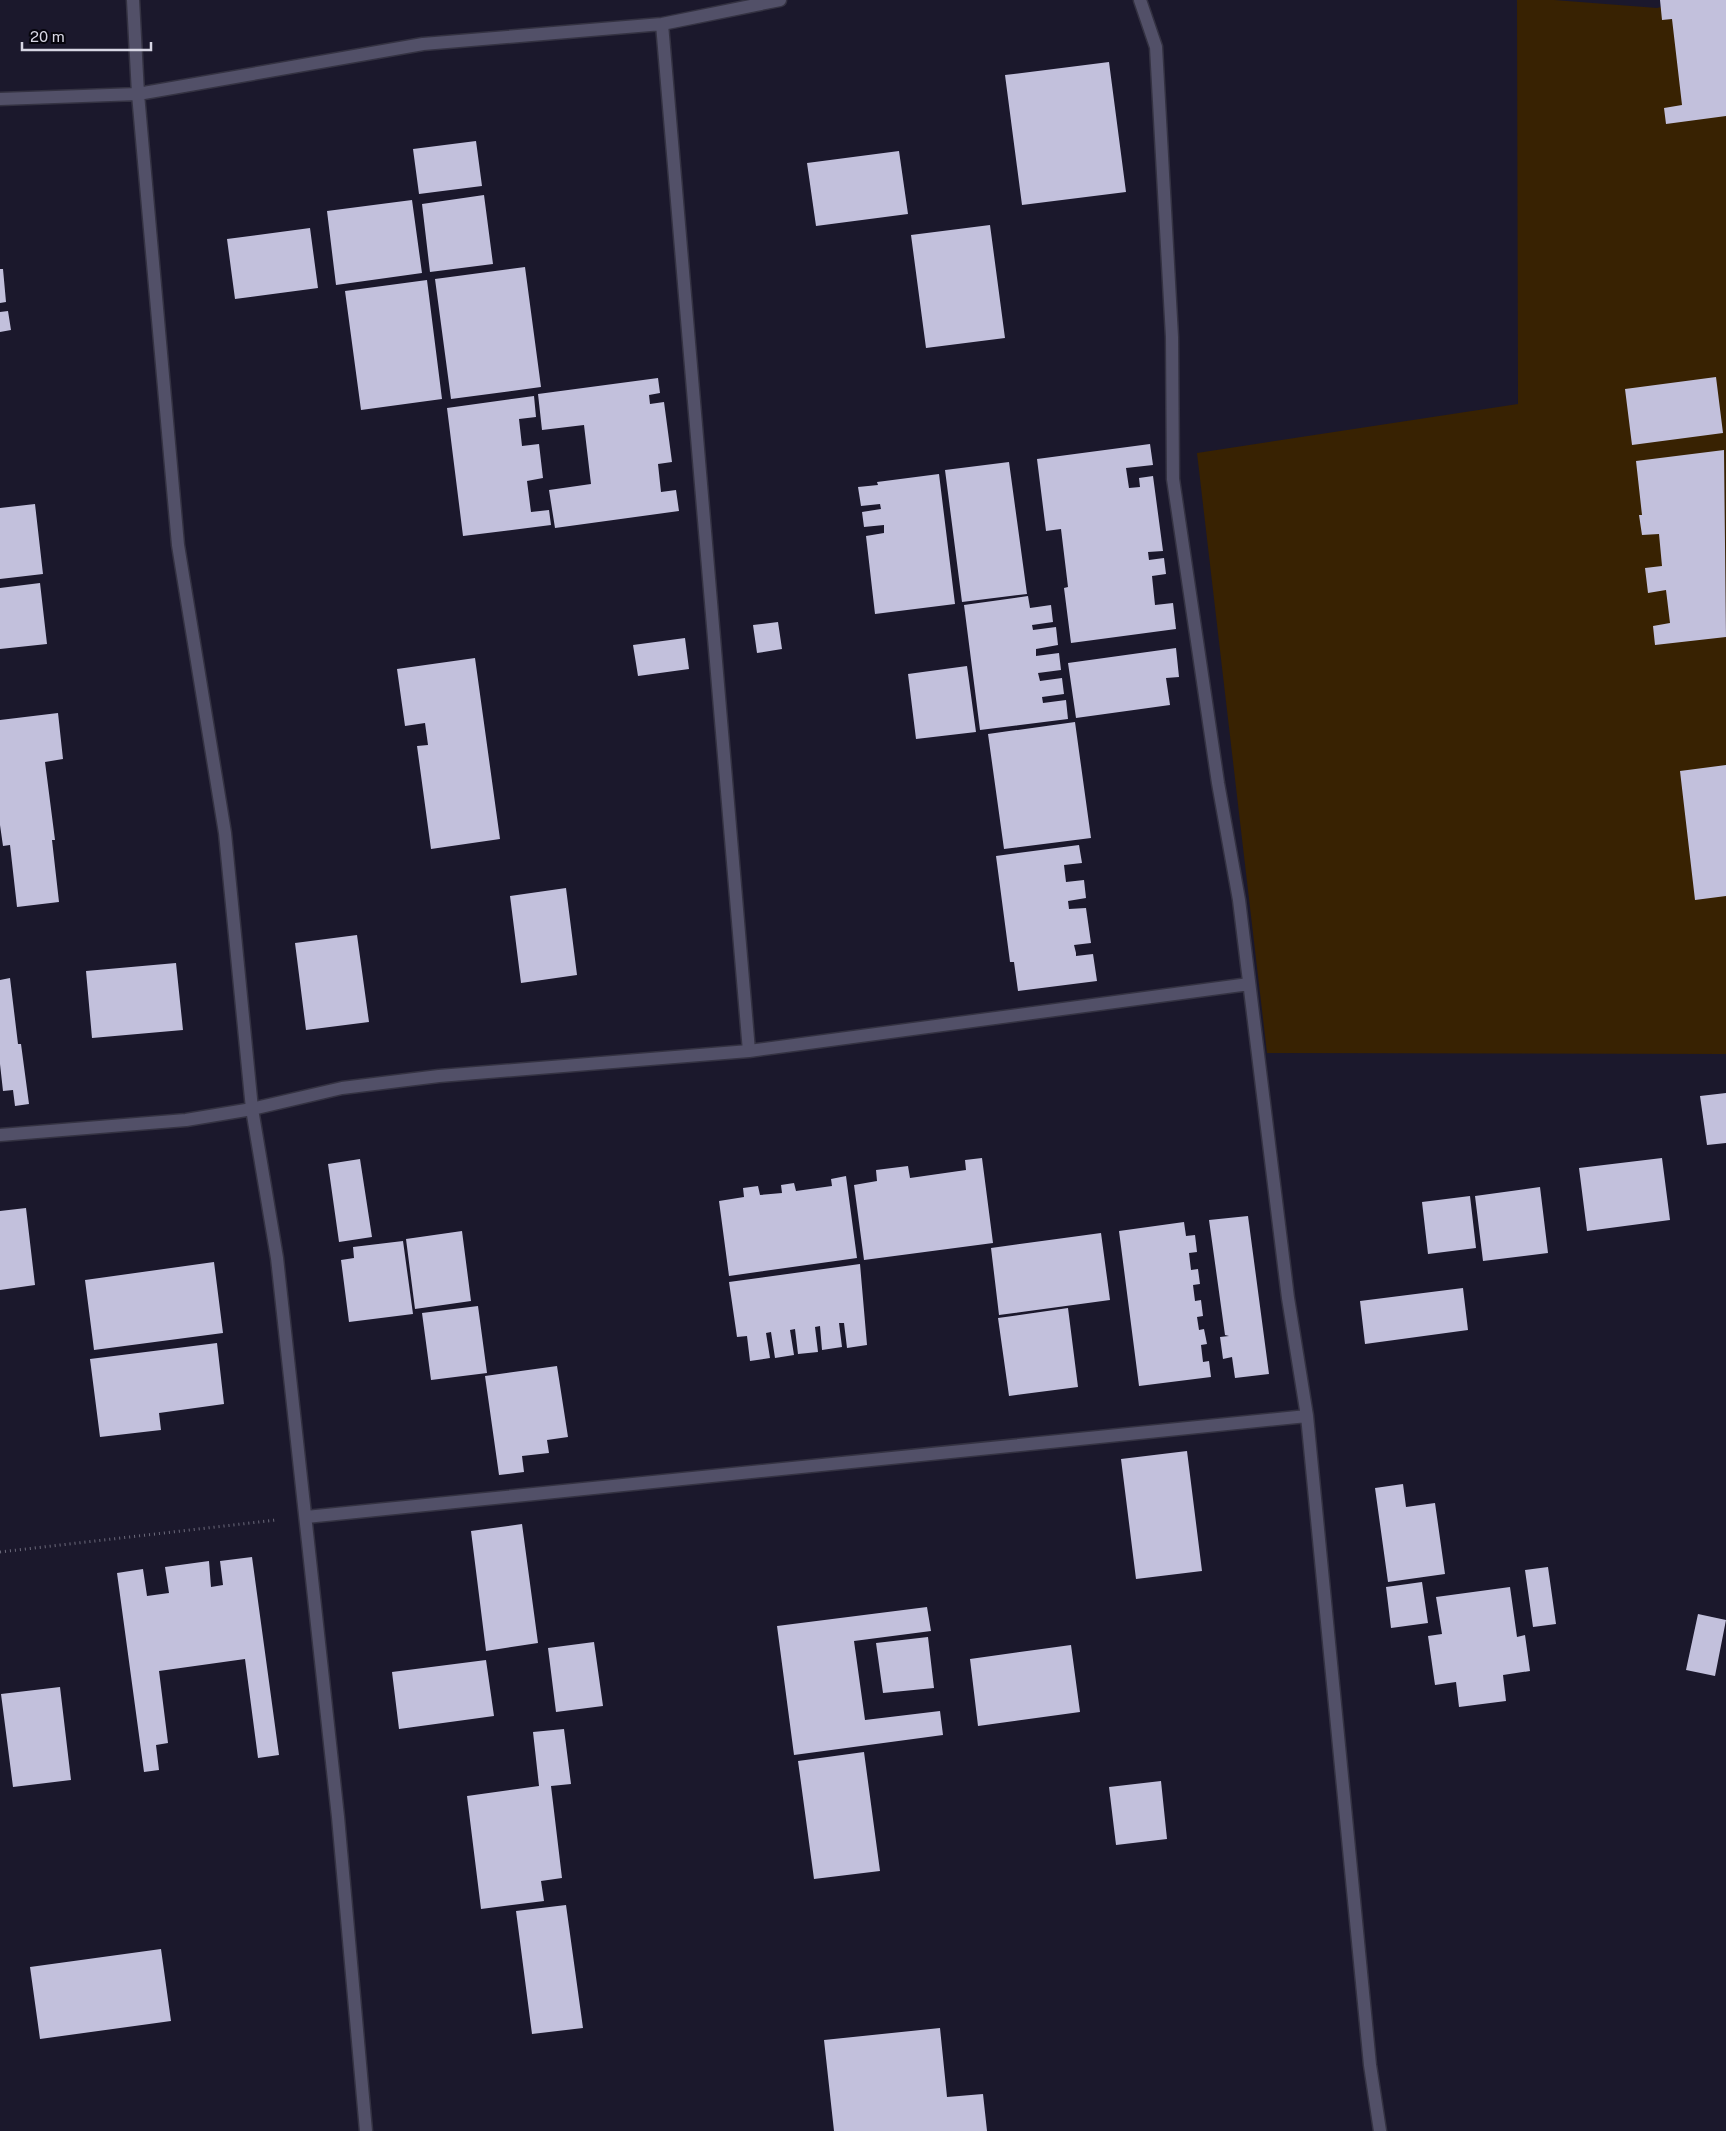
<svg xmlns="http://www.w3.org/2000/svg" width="1726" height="2131" font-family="'Public Sans',sans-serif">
<rect width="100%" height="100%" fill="#1b182c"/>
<path fill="#382202" d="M1517,0H1554L1657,8L1690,0H1726V1054L1267,1053L1197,453L1518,404Z"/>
<path fill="#c2c0dc" d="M1660,0H1726V116L1666,124L1664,108L1682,105L1672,19L1662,20Z
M1109,62L1126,192L1022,205L1005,75Z
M476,141L482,186L419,194L413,149Z
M899,151L908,214L816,226L807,163Z
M484,195L493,264L430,272L422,204Z
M412,200L422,273L336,285L327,211Z
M990,225L1005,338L926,348L911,235Z
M310,228L318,288L235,299L227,239Z
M525,267L541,387L451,399L435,279Z
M0,269H3L6,302L0,303Z
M427,280L442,399L361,410L345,291Z
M8,311L11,330L0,332V312Z
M1716,377L1723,433L1632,445L1625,389Z
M658,378L660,393L649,395L650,404L664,402L672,462L658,464L661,492L676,490L679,511L555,528L549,490L591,484L584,425L542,430L538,394Z
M534,396L536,417L519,419L522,446L539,444L543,478L527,481L531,512L549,510L551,525L463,536L447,408Z
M1150,444L1153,465L1126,468L1129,488L1140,487L1139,478L1153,476L1163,551L1148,552L1149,560L1164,558L1166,574L1152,576L1155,605L1173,603L1176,629L1071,643L1064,588L1068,587L1061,529L1046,531L1037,459Z
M1724,450L1726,637L1655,645L1653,626L1670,623L1666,590L1648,593L1645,568L1662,566L1659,534L1642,535L1639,515H1642L1636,461Z
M1009,462L1027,594L962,602L945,470Z
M939,474L955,604L875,614L866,536L884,533V525L864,527L862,512L881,509L880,504L861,506L858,487L878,485L877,482Z
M35,504L43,574L0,579V508Z
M40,583L47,644L0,649V588Z
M1028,596L1030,608L1051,605L1053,622L1032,625L1033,630L1056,627L1058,645L1036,649V656L1059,653L1061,670L1038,673L1040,681L1062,678L1064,694L1042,697L1043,703L1066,700L1068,719L980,730L964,605Z
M778,622L782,649L757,653L753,625Z
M685,638L689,669L638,676L633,645Z
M1176,648L1179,677L1166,678L1170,705L1076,718L1068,663Z
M475,658L500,839L431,849L417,746L428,745L425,723L405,726L397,669Z
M967,666L976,732L916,739L908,674Z
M58,713L63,759L45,762L55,840H52L59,902L17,907L10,845L3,846L0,825V720Z
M1075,722L1091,838L1004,849L988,734Z
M1726,765V896L1695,900L1680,771Z
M1079,845L1082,863L1064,865L1066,882L1084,880L1086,898L1068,901L1069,909L1086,908L1091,943L1074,945L1076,953V956L1093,954L1097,981L1018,991L1014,962H1010L996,856Z
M566,888L577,975L521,983L510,896Z
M357,935L369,1022L306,1030L295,943Z
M176,963L183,1030L92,1038L86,971Z
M10,978L18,1044H21L29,1104L15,1106L13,1090L3,1091L0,1064V980Z
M1726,1093V1143L1707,1145L1700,1096Z
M982,1158L993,1243L864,1260L854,1185L877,1181L876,1170L908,1166L910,1178L966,1170L965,1160Z
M1662,1158L1670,1220L1587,1231L1579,1168Z
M360,1159L372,1237L339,1242L328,1164Z
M846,1176L857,1258L729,1276L719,1201L744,1197L743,1188L758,1186L760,1195L782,1193L781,1185L794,1183L796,1191L832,1186L831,1179Z
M1540,1187L1548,1253L1483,1261L1475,1196Z
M1470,1196L1476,1248L1428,1254L1422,1202Z
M26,1208L35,1285L0,1290V1211Z
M1248,1216L1269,1374L1235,1378L1232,1357L1223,1359L1220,1337L1229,1336L1225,1335L1209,1220Z
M1184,1222L1186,1236L1195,1235L1197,1252L1189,1253L1191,1270L1198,1269L1200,1284L1193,1285L1195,1301L1201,1300L1203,1316L1197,1317L1199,1330L1204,1329L1207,1344L1201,1345L1203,1362L1209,1361L1211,1377L1139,1386L1119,1231Z
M462,1231L471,1301L415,1309L406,1239Z
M1101,1233L1110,1300L999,1315L991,1248Z
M403,1241L413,1314L349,1322L341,1260L354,1258L353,1247Z
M214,1262L223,1333L94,1350L85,1280Z
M860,1264L867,1345L847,1348L844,1323H839L842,1347L822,1350L820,1326L815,1327L818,1352L798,1354L795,1329L790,1330L794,1355L775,1358L771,1332L766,1333L770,1358L750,1361L747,1336L737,1337L729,1282Z
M1463,1288L1468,1330L1365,1344L1360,1301Z
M478,1306L487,1373L431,1380L422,1313Z
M1068,1308L1078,1387L1009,1396L998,1318Z
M217,1343L224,1404L159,1413L161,1430L100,1437L90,1359Z
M557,1366L568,1437L547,1440L549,1453L522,1456L524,1472L499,1475L485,1376Z
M1187,1451L1202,1571L1136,1579L1121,1459Z
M1403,1484L1406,1507L1435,1503L1445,1574L1388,1582L1375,1488Z
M522,1524L538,1643L486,1651L471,1531Z
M252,1557L279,1755L258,1758L245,1659L159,1671L168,1743L156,1745L159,1770L144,1772L117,1573L143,1569L147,1596L169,1593L165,1567L209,1561L211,1587L223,1585L220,1561Z
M1548,1567L1556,1624L1533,1627L1525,1570Z
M1422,1582L1428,1623L1391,1628L1386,1587Z
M1510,1587L1517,1637L1525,1635L1530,1671L1503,1675L1506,1701L1459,1707L1456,1682L1435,1685L1428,1636L1442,1634L1436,1597Z
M927,1607L931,1631L854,1641L865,1720L940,1711L943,1735L794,1755L777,1626Z
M1698,1614L1726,1620L1715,1676L1686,1670Z
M928,1637L934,1688L883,1693L876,1643Z
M594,1642L603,1706L556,1712L548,1648Z
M1071,1645L1080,1712L978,1726L970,1659Z
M486,1660L494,1716L399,1729L392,1672Z
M60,1687L71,1780L13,1787L1,1694Z
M564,1729L571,1784L551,1786L562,1878L541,1881L544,1901L481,1909L467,1796L539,1786L533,1732Z
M864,1752L880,1871L814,1879L798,1761Z
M1161,1781L1167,1839L1116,1845L1109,1787Z
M566,1905L583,2028L532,2034L516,1911Z
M161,1949L171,2021L40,2039L30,1967Z
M940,2028L947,2097L983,2094L987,2131H834L824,2040Z"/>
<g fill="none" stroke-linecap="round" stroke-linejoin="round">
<defs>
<path id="minor" d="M133,0L138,94L178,545L225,833L252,1109L277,1258L338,1817L366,2131
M1140,0L1156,47L1172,337L1173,479L1218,783L1239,900L1288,1298L1307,1416L1370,2065L1380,2131
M662,24L749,1051
M0,99L138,94L423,44L662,24L780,0
M0,1135L186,1120L252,1109L342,1088L439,1076L749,1051L1249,984
M306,1517L1307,1416"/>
</defs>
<use href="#minor" stroke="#343242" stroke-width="15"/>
<path stroke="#6c6a7b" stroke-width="3" stroke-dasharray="1 4" stroke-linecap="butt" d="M0,1552L276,1520"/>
<use href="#minor" stroke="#525068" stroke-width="12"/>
</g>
<path d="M22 42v8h129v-8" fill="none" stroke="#d7d6e4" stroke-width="2.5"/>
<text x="30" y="42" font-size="15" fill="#d7d6e4" stroke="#06050d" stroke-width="4" paint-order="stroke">20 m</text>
</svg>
